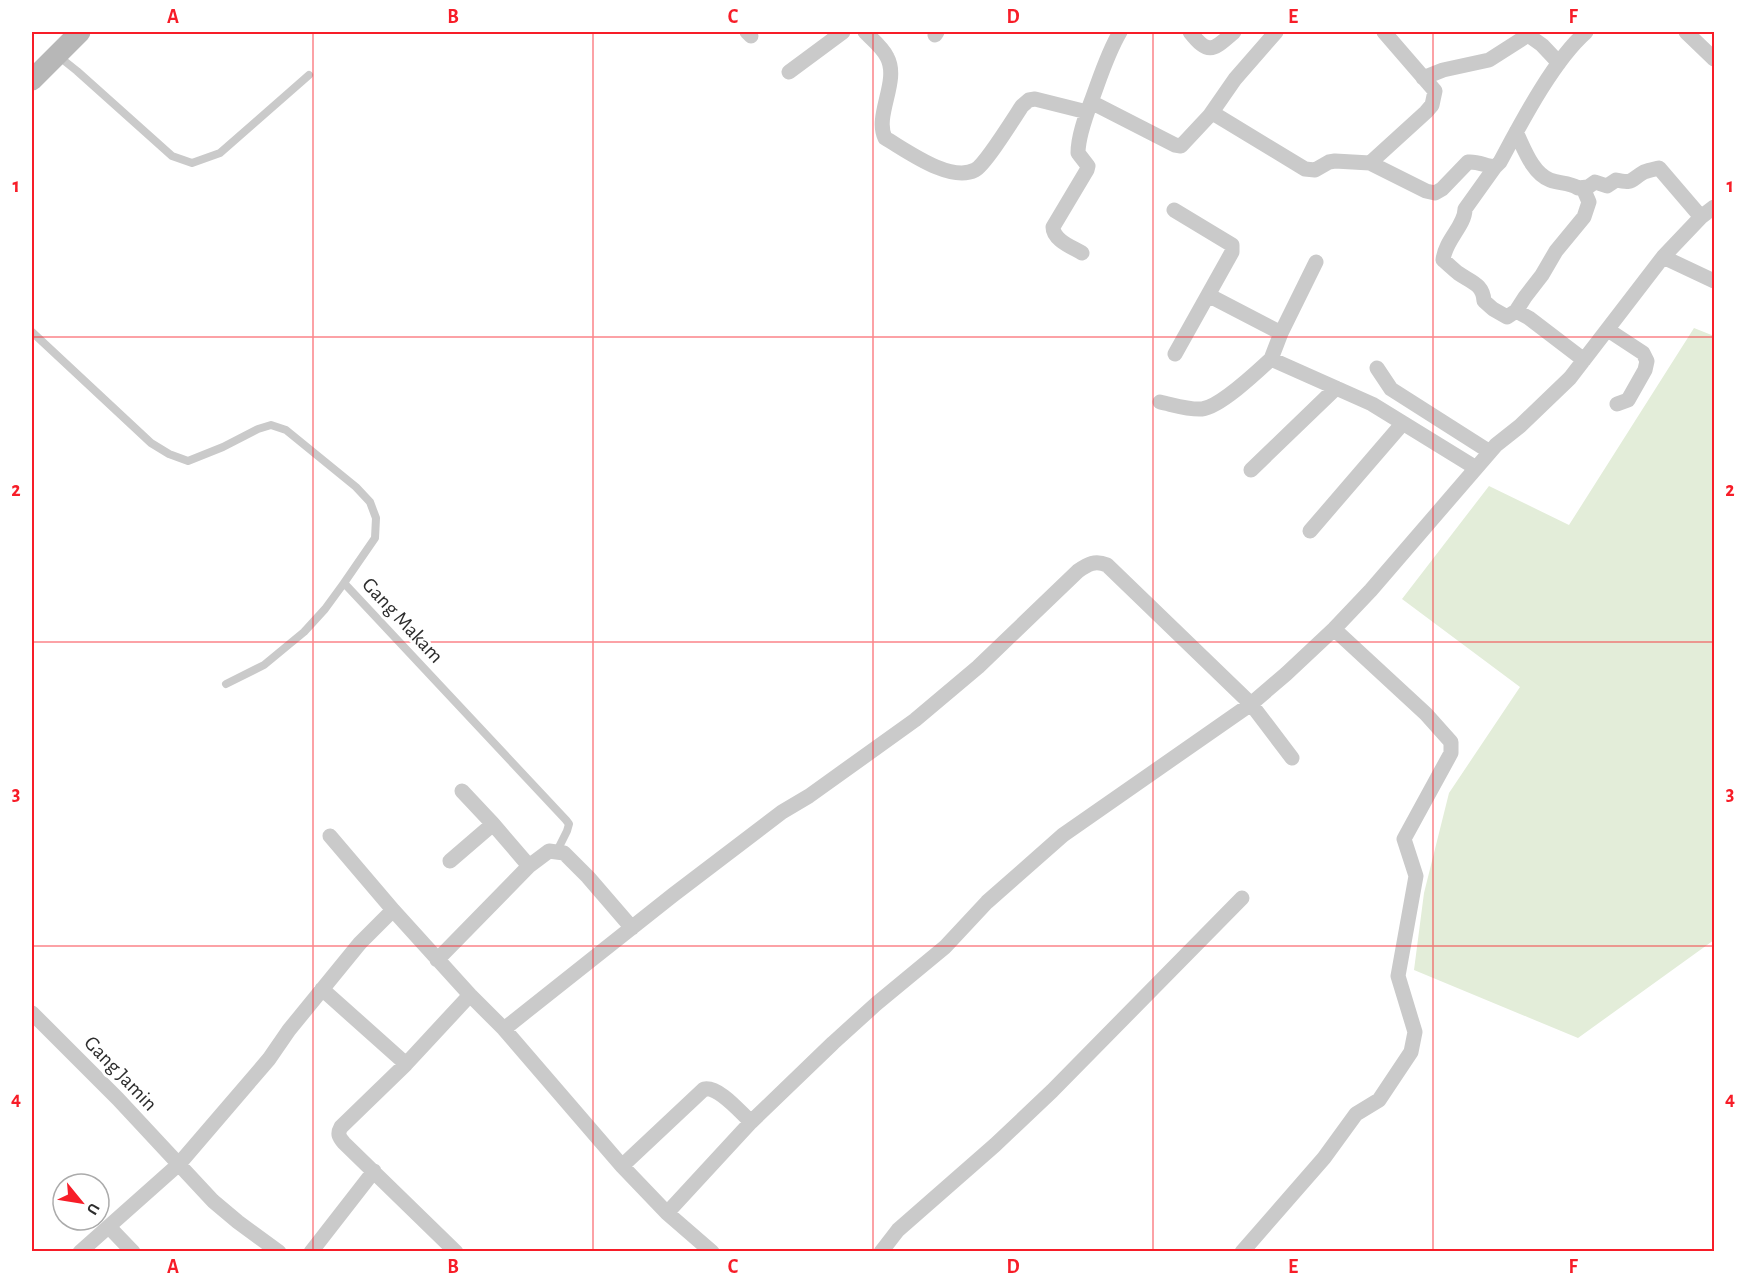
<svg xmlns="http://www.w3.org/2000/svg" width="1746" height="1283" font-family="'Alegreya Sans',sans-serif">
<rect width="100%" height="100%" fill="#fff"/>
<path fill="#e3edd9" d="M1694,328L1714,336V940L1578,1038L1414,970L1424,893L1449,793L1520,687L1402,599L1489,486L1569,525Z"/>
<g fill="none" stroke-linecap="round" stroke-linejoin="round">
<path stroke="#cacaca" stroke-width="8" d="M57,55L77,71L172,156L192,163L220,153L309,75
M32,332L151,443L169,454L188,461L223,447L258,429L271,425L286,430L356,487L370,502L376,518L375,538L344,583L566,820L569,824L567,831L557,851
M226,684L264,665L304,632L325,609L344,583"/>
<path stroke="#cacaca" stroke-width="15" d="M747,32L751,36
M865,32C872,39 883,48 887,57C900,81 874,115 885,138C906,150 950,183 975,170C985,165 1014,118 1022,106L1029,100L1035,99L1087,112
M1190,32C1209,56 1213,50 1234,32
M1686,32L1714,59
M935,35L937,32
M789,72L843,32
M1423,78L1443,70L1489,60L1528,35L1542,45L1559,63
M1091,102L1175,145L1181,146L1210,115H1216L1305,169L1315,170L1329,162L1335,161L1370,163L1426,191L1435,193L1442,189L1468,162C1478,161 1485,166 1495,167L1500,162C1521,123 1553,61 1586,32
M1210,115L1235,79L1276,32
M1516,132C1524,148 1532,173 1550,180C1560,184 1568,182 1578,188L1588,187L1595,182L1607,186L1616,180C1634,184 1630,180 1644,172C1649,170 1655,169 1659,168L1701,217
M1370,163L1426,112L1432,105L1435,91L1384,32
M1495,167L1465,209C1465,226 1445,240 1443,260C1448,264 1453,269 1458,273C1471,282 1483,284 1484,301L1493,309L1507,317L1516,311L1529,318L1584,360
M1174,210L1232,245V252L1208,295L1281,333
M1082,253C1072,247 1053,240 1053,227L1087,170L1088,166L1078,153C1078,137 1085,118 1091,102C1100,78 1107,54 1120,32
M1663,257L1714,281
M1516,311L1525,297L1542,275L1556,251L1584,217L1589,202L1583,188
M1608,330L1643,353L1647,361L1645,370L1628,400L1617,404
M1175,354L1208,295
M1271,359L1281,333L1316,262
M1377,368L1391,389L1490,452
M1160,402C1174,405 1189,410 1202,409C1220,407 1257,372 1271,359L1372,404L1476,468
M1251,470L1336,388
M1310,531L1403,423
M462,791L493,824
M330,836L393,910
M529,866L549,851L564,853L588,877L632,928
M437,960L529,866L493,824L450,861
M322,989L406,1064
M32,1013L118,1099L213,1201L238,1222L279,1252
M504,1029L673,895L782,812L809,796L915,720L978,667L1078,571C1088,564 1095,560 1107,565L1251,704L1292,758
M622,1166L704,1089C719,1086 740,1112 751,1122
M667,1213L751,1122L833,1043L876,1004L945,947L987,902L1063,835L1251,704L1286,674L1334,629L1371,590L1496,445L1520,426L1570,378L1663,257L1701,217L1714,207
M109,1227L133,1252
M80,1252L179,1164L269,1059L289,1030L360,943L393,910L470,995L504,1029L622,1166L667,1213L712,1252
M311,1252L374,1171
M456,1252L344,1143C339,1137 337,1134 341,1127L406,1064L470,995
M881,1252L898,1230L995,1145L1052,1091L1242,898
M1242,1252L1324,1158L1356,1114L1379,1100L1411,1052L1415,1032L1398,976L1416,876L1404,839L1451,753V742L1426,714L1334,629"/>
<path stroke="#b7b7b7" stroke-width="21" d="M32,80L80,32"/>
</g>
<path fill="none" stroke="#f71d28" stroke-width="1.5" stroke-opacity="0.55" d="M313,32V1252M593,32V1252M873,32V1252M1153,32V1252M1433,32V1252M32,337H1714M32,642H1714M32,946H1714"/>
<g text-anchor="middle" stroke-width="6" stroke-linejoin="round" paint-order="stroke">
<g font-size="21" fill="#2d2d2d" stroke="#fff">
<text transform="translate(403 620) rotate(47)" y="7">Gang Makam</text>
<text transform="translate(121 1073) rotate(46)" y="7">Gang Jamin</text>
</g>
</g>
<rect width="1746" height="1283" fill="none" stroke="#ffffff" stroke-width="66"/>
<g transform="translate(81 1202) rotate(120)"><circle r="28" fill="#ffffff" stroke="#ababab" stroke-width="1.5"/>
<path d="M0-4.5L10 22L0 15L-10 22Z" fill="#f71d28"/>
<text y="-9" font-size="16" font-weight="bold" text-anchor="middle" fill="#2d2d2d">U</text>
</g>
<rect x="33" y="33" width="1680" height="1217" fill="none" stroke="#f71d28" stroke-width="2"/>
<g font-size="20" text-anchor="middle" font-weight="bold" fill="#f71d28">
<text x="173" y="23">A</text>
<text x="453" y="23">B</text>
<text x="733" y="23">C</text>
<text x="1013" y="23">D</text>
<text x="1293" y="23">E</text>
<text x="1573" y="23">F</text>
<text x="16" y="192">1</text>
<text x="1730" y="192">1</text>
<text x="16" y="496">2</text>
<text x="1730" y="496">2</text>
<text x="16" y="800">3</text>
<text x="1730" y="800">3</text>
<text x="16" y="1105">4</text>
<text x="1730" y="1105">4</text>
<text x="173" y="1273">A</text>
<text x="453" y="1273">B</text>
<text x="733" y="1273">C</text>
<text x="1013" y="1273">D</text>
<text x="1293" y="1273">E</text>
<text x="1573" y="1273">F</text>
</g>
</svg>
